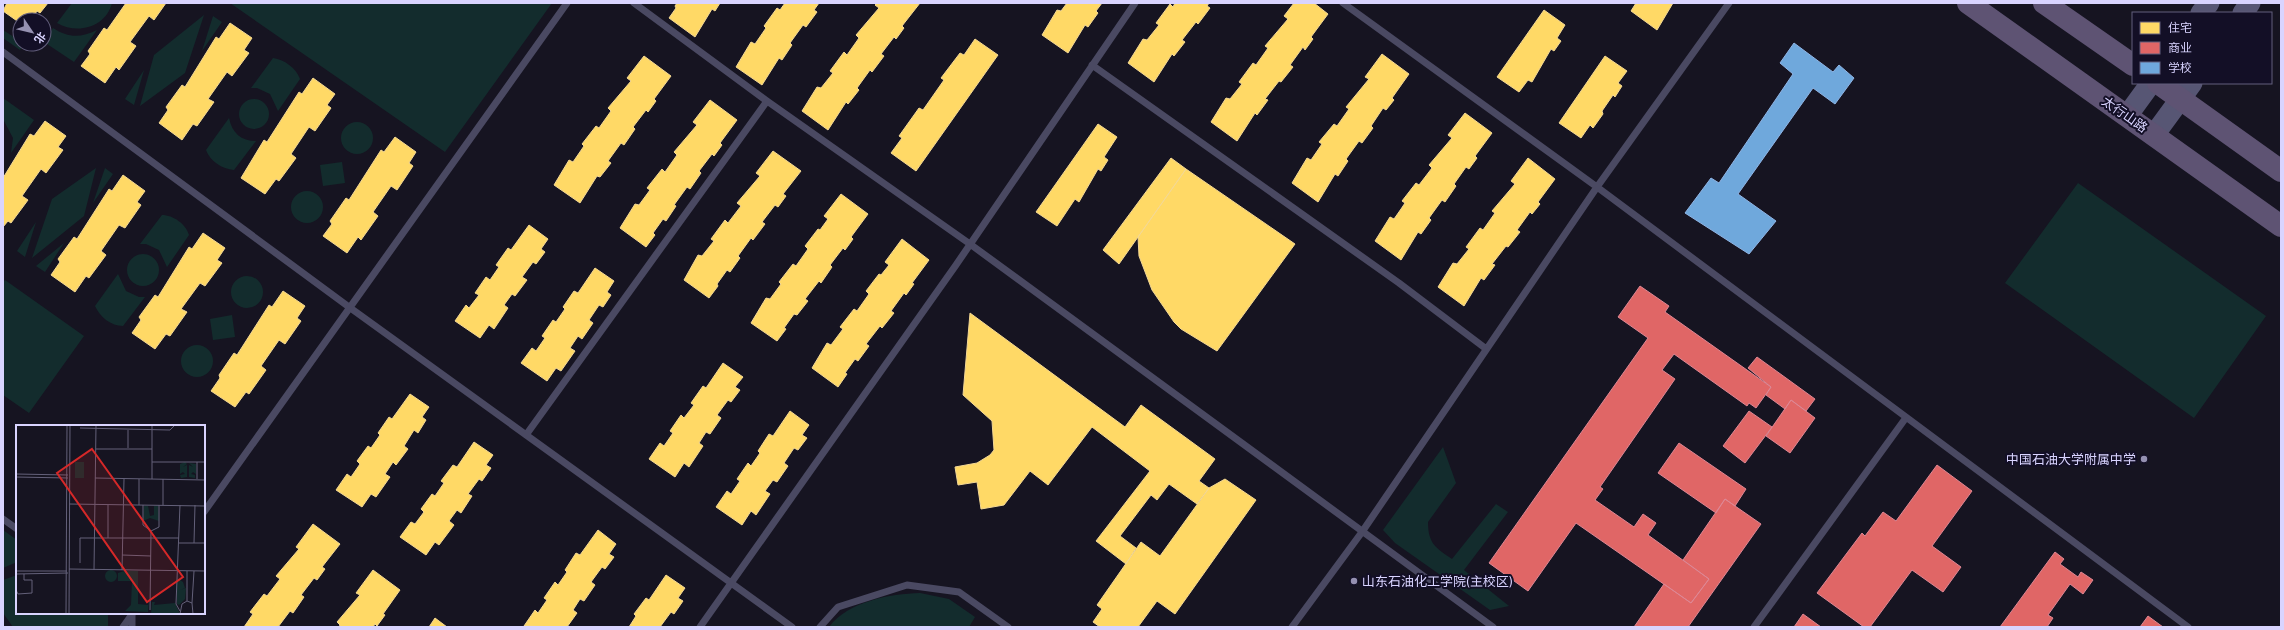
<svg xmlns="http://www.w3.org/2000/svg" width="2284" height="630" font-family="'Public Sans','Noto Sans SC',sans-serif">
<rect width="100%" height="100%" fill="#161421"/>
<path fill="#132c2d" d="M72,3H112C106,27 78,35 57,23Z
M230,3H552L445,152Z
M204,15L185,73L140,106L154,55Z
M213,16L222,22L202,51Z
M53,28C68,38 81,38 97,30L74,62L44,42Z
M3,30L20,41V44H24L20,50L3,38Z
M273,58C285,60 296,68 300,79L278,111L270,94L257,88H251Z
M144,70L134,105L125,99Z
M3,98L34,120L11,153L13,138L3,119Z
M239 114a15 15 0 1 1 30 0a15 15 0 1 1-30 0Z
M229,118C232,133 241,141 256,141L234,170C222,169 210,161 206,150Z
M341 138a16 16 0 1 1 32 0a16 16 0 1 1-32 0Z
M342,162L345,183L323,186L320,165Z
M96,168L84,216L32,258L52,199Z
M105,168L113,174L93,203Z
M2078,183L2266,316L2194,418L2005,283Z
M291 207a16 16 0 1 1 32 0a16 16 0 1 1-32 0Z
M162,215C173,215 186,224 189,235L167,267L159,250L146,244H140Z
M36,222L25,257L17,251Z
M64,243L45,272L36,266Z
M127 270a16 16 0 1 1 32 0a16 16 0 1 1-32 0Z
M118,274L126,291L139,297H145L123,326C111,326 100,317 95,306Z
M231 292a16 16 0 1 1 32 0a16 16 0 1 1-32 0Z
M5,280L84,336L29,413L3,395V282Z
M232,315L235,337L213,340L210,319Z
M181 361a16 16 0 1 1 32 0a16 16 0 1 1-32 0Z
M1443,447L1456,483L1428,522C1428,544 1436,548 1452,559L1496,504L1508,512L1464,570L1509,606L1490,610L1395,543L1383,530Z
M3,530L17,540V562L3,568Z
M17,575V613H108V627H13L3,613V580Z
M920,593L949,599L975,617L969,627H829C849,601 890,594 920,593Z"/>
<path fill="#ffd966" stroke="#f4d894" d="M7,3H48L40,13L37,11L31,20H20V23L3,11Z
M126,3H166L154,20L149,16L130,42L136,46L119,70L116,67L105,83L81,66L90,54L88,51L104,28L107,30Z
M677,3H720L715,11L712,9L695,37L669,18L676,8L675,6Z
M785,3H819L814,10L817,12L806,27L803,25L790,43L792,45L782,60L779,58L762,85L736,67L751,42L755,44L766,28L764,26L777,8L780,10Z
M877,3H920L902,26L904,28L896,39L894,37L881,54L884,56L872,72L870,70L857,88L859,90L848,104L846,102L828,130L802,111L817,87L821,88L833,73L830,71L844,52L847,55L859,38L856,35L879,8L875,5Z
M1067,3H1102L1096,11L1098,13L1088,27L1085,25L1068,53L1042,35L1057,10L1061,11Z
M1175,3H1209L1207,6L1210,8L1198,24L1196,22L1182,40L1185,42L1174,56L1172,54L1154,82L1128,63L1143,39L1147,40L1159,25L1156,23L1170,4L1173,7Z
M1294,3H1314L1328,14L1311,37L1313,39L1305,50L1303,47L1290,65L1293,67L1281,82L1279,81L1265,99L1268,100L1257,115L1255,113L1237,141L1211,122L1226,98L1230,99L1242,84L1239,82L1253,63L1256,65L1268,48L1265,46L1288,19L1284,16Z
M1636,3H1673L1657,30L1631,11Z
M1544,10L1565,25L1557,38L1561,41L1554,51L1551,49L1532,82L1528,80L1519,92L1497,77Z
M230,23L252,38L244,50L249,53L232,76L227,72L208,99L214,102L197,126L193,124L182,140L159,123L168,110L166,107L182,85L185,87L216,37L219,39Z
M975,39L998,55L916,171L891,153L902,138L899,136L919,108L923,110L944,80L941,78L960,53L964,55Z
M1382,54L1409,74L1392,98L1394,100L1386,110L1383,108L1371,126L1373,128L1362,143L1359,141L1346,159L1348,161L1338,176L1335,174L1318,202L1292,183L1307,158L1311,160L1322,144L1319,142L1334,124L1337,126L1349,109L1346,107L1369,79L1365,77Z
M644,56L671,76L654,99L656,101L648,112L646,110L633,127L635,129L624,145L621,143L608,161L611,163L600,177L597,176L580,203L554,185L569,160L573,162L584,146L582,144L596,126L599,128L611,111L608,108L631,81L627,78Z
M1605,56L1627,71L1618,83L1622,86L1615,97L1613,95L1602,111L1603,114L1593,128L1590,125L1581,138L1559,123Z
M313,78L335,94L327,105L331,108L315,131L309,127L291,154L296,158L279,181L276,179L265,194L241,178L264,140L267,142L299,92L302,94Z
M710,100L737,120L720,143L722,145L714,156L712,154L699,171L701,173L690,189L687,187L674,205L676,206L666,221L663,219L653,233L655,235L646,247L620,228L635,204L639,205L650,190L647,188L662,169L665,172L677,155L674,152L697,125L693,122Z
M1465,113L1492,133L1475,156L1477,158L1469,169L1466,167L1454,184L1456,186L1445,202L1442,200L1429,218L1431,220L1421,234L1418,232L1401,260L1375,241L1390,217L1394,219L1401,209L1405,203L1402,201L1416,183L1419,185L1432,168L1429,165L1452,138L1448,135Z
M45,121L66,136L58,147L63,150L46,173L41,169L22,196L28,200L11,223L8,221L3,227V178L30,134L34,136Z
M1098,124L1117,137L1104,157L1108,160L1101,171L1098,169L1079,202L1075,199L1057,226L1036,212Z
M395,137L416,152L409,163L413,166L397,190L391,186L373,212L378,216L361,240L358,237L347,253L323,236L332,224L330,221L346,198L349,200L381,150L384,152Z
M773,151L801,171L783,194L786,196L778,207L775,205L762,222L765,224L753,240L751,238L738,256L740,258L730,272L727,270L717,284L718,286L709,298L684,280L698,255L702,256L714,241L711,239L725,220L728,223L741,206L737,203L760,176L756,173Z
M1171,158L1186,169L1119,264L1103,250Z
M1528,158L1555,179L1538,202L1540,204L1532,214L1530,212L1517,230L1520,232L1508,247L1506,246L1492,264L1495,265L1484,280L1481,278L1464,306L1438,287L1453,263L1457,264L1469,249L1466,247L1480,228L1483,230L1495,213L1492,211L1515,184L1511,181Z
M1186,169L1295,244L1217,351L1181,329L1174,322L1152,290L1139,256L1138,237Z
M123,175L145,191L137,202L141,205L125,228L119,225L101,251L106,255L89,278L86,276L75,292L51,275L60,262L58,259L74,237L77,239L109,189L112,191Z
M841,194L868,214L851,237L853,239L845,250L843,248L830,265L832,267L821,283L819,281L805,299L808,301L797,315L794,314L784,328L786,329L777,341L751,323L766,298L770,299L781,284L779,282L793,264L796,266L808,249L805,246L818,229L820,230L828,219L824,216Z
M529,225L548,239L541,249L545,252L536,264L533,262L522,277L527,280L515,296L512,294L504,305L508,308L494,329L489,325L480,338L455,321L466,305L469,308L479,295L475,293L486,277L490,280L499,267L496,265L508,248L511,250Z
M203,233L225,248L217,260L222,263L205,286L200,283L181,309L187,312L170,336L166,334L155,349L132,333L141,320L139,317L155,295L158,297L189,247L192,249Z
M902,239L929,260L912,283L914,284L906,295L904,293L891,311L894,313L882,328L880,326L866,344L869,346L858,361L855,359L845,373L847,374L838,387L812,368L827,343L831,345L843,329L840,327L854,309L857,311L869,294L866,291L879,274L881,275L889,265L885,262Z
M595,268L614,281L607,292L611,295L603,307L599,305L589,320L593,323L582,339L578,336L570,348L575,351L561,371L556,368L547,381L521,363L532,348L536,351L545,338L542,336L553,320L556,322L565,309L563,307L574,291L578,293Z
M283,291L305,306L297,318L301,321L285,344L279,340L261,366L266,370L249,394L246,392L235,407L211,391L220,378L219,375L234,353L237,355L269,305L272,307Z
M970,313L1125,427L1141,405L1215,459L1199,481L1209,488L1197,504L1169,484L1157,500L1151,495L1120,536L1136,548L1126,564L1096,541L1150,471L1092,427L1048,485L1030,471L1004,505L981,509L977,482L958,485L955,467L977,463L990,455L994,450L992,421L963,395Z
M723,363L743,377L735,387L740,390L731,402L728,400L717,415L721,418L710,434L706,432L699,443L703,446L689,467L684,463L675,477L649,459L660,443L664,446L673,433L670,431L681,415L684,418L694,405L691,403L703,386L706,388Z
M410,394L429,407L422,417L426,420L418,433L414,430L404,446L408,449L396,465L393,462L385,474L390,477L376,497L371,494L362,507L336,490L347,474L351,477L360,464L357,461L368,446L371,448L380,435L378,433L389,417L392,419Z
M790,411L809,425L802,435L807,438L798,450L794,448L784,463L788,466L777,482L773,480L765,491L770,494L756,515L751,511L742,525L716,507L727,491L731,494L740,481L737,479L748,463L751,466L760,453L758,451L769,434L773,436Z
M474,442L493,455L486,465L491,468L482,481L479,479L468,494L472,496L461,513L457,510L449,521L454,525L439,545L435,542L426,555L400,537L411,522L415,524L424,512L421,509L432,494L435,496L444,483L441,481L453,465L457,467Z
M1225,479L1256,500L1175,614L1157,601L1138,627H1100L1093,622L1102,609L1097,605L1141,542L1160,556L1209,488Z
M313,524L340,544L322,567L325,569L317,580L314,578L301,595L304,597L293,613L290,611L278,627H244L253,614L250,612L264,594L267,596L280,579L276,576L299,549L296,547Z
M598,530L616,544L609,554L614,557L605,569L602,567L591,582L595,585L584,601L580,599L573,610L577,613L567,627L524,626L535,610L538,613L547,600L544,598L555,582L558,585L567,572L565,570L576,553L580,555Z
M373,570L400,590L383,614L385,615L377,626L375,624L373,627H339L340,625L337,622L360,595L356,593Z
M666,575L685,588L678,598L683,601L674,614L671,612L660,627H629L636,616L634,614L646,598L649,600Z
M435,618L447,627H429Z"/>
<path fill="#e06666" stroke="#de8794" d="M1640,286L1669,306L1665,312L1771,387L1756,408L1749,403L1747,406L1674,354L1662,370L1675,379L1600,487L1603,489L1595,500L1634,527L1643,514L1656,523L1648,535L1709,579L1691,603L1576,523L1528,591L1489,563L1648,338L1618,317Z
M1757,357L1815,399L1806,411L1791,400L1785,409L1766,395L1771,387L1748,368Z
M1791,400L1815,418L1790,453L1766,436Z
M1749,411L1772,427L1745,463L1723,446Z
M1679,443L1746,489L1735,506L1725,499L1716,513L1658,473Z
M1937,465L1972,491L1932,546L1961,567L1943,592L1912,570L1870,627H1864L1817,593L1862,533L1865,536L1883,512L1896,521Z
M1725,499L1761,524L1688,627H1634L1664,584L1691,603L1709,579L1683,560Z
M2055,552L2064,559L2060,564L2078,577L2081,572L2093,580L2083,594L2070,584L2048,615L2053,618L2047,627H2000Z
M1803,614L1821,627H1794Z
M2148,616L2163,627H2140Z"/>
<path fill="#6fa8dc" stroke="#8fb5e6" d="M1794,43L1833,72L1839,65L1854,78L1835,104L1813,88L1738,194L1776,221L1749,254L1685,213L1711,178L1719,183L1793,74L1780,63Z"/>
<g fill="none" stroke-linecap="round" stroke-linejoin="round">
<path stroke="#4a4962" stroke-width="7" d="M634,3L767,101L970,244L1493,627
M1343,3L1597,187L2188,627
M3,52L349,307L792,627
M1092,65L1399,283L1485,348
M526,435L767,101
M204,512L567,3
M3,519L17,529
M132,613V627
M123,627L133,613
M700,627L956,265L1135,3
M820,627L838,607L907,585L959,592L1008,627
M1292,627L1362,532L1597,187L1729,3
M1754,627L1905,419"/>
<path stroke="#575674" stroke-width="21" d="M2201,13L2209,3
M2243,13L2250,3
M2127,116L2151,83
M2154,135L2192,83"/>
<path stroke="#5e5373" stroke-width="22" d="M1968,3L2281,226
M2044,3L2133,65
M2158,83L2281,171"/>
</g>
<g fill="#9591b1" stroke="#130f26" stroke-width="1.5">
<circle cx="2144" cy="459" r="4"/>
<circle cx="1354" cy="581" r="4"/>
</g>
<g text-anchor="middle" stroke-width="4" stroke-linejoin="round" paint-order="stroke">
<g font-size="13" fill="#d9d4ff" stroke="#130f26">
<text transform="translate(2125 114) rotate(35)" y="5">太行山路</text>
</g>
<g font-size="13" fill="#d9d4ff" stroke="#130f26" text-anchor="end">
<text x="2136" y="464">中国石油大学附属中学</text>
<text x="1362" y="586" text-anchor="start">山东石油化工学院(主校区)</text>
</g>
</g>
<g transform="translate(16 425)">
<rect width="189" height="189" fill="#161421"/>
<path d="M59,37H68V53H59ZM169,37L171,39L167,42L171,40V52L165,53L164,50L169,49L167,47L164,49V39ZM173,38L180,39V49L177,47L175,49L179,50V53L173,52V40L177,42ZM128,81H132L134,91L138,90V81H142L143,96L134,93L127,96ZM89 151a6 6 0 1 1 12 0a6 6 0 1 1-12 0ZM108,146H122V179L132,180L133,174L132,187L109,186L115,180L116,156H102V148ZM161,153L167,157L169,163L164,165L170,163L169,174L163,180L161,179ZM136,177H139L138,180L159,178L164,189H135Z" fill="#132c2d"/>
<path fill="none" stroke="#64617a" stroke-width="1" d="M64,3L154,5L159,0M112,5V23M80,24H136M136,37H189M0,49L52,50M0,52L52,53M79,53L189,55M123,54V80M136,54V0M181,54V37M53,79L189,81M127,80V100L135,106L143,102V80M147,80V54M164,80L160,179L164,186M92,113V80M163,118H189M178,118L179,80M106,130L135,131M64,138V113H163M53,144L189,146M78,145L80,0M106,145L108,54M0,146H51M171,146V176L176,178L177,189M0,149L52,148M0,165L2,169L16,168V155H8V149M176,178L178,146M134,185L135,106M50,189L51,0M53,189L54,0M164,189L166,179L171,176"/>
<path fill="#d62828" fill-opacity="0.15" stroke="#d62828" stroke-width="2" d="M76,24L167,152L131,177L41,48Z"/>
<rect width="189" height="189" fill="none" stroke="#d9d4ff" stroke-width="2"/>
</g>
<rect width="2284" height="630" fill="none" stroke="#d9d4ff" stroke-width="8"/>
<rect x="2132" y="12" width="140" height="72" fill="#130f26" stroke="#625e7d"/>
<rect x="2140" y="22" width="20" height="12" fill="#ffd966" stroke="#625e7d"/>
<text x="2168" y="32" font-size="12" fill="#d9d4ff">住宅</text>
<rect x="2140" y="42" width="20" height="12" fill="#e06666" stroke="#625e7d"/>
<text x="2168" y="52" font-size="12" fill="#d9d4ff">商业</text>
<rect x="2140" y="62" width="20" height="12" fill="#6fa8dc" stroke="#625e7d"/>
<text x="2168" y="72" font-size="12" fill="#d9d4ff">学校</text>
<g transform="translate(32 32) rotate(125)"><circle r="19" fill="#130f26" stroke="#625e7d"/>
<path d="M0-3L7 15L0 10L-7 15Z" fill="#9591b1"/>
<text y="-6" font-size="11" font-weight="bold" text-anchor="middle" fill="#d9d4ff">北</text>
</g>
</svg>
